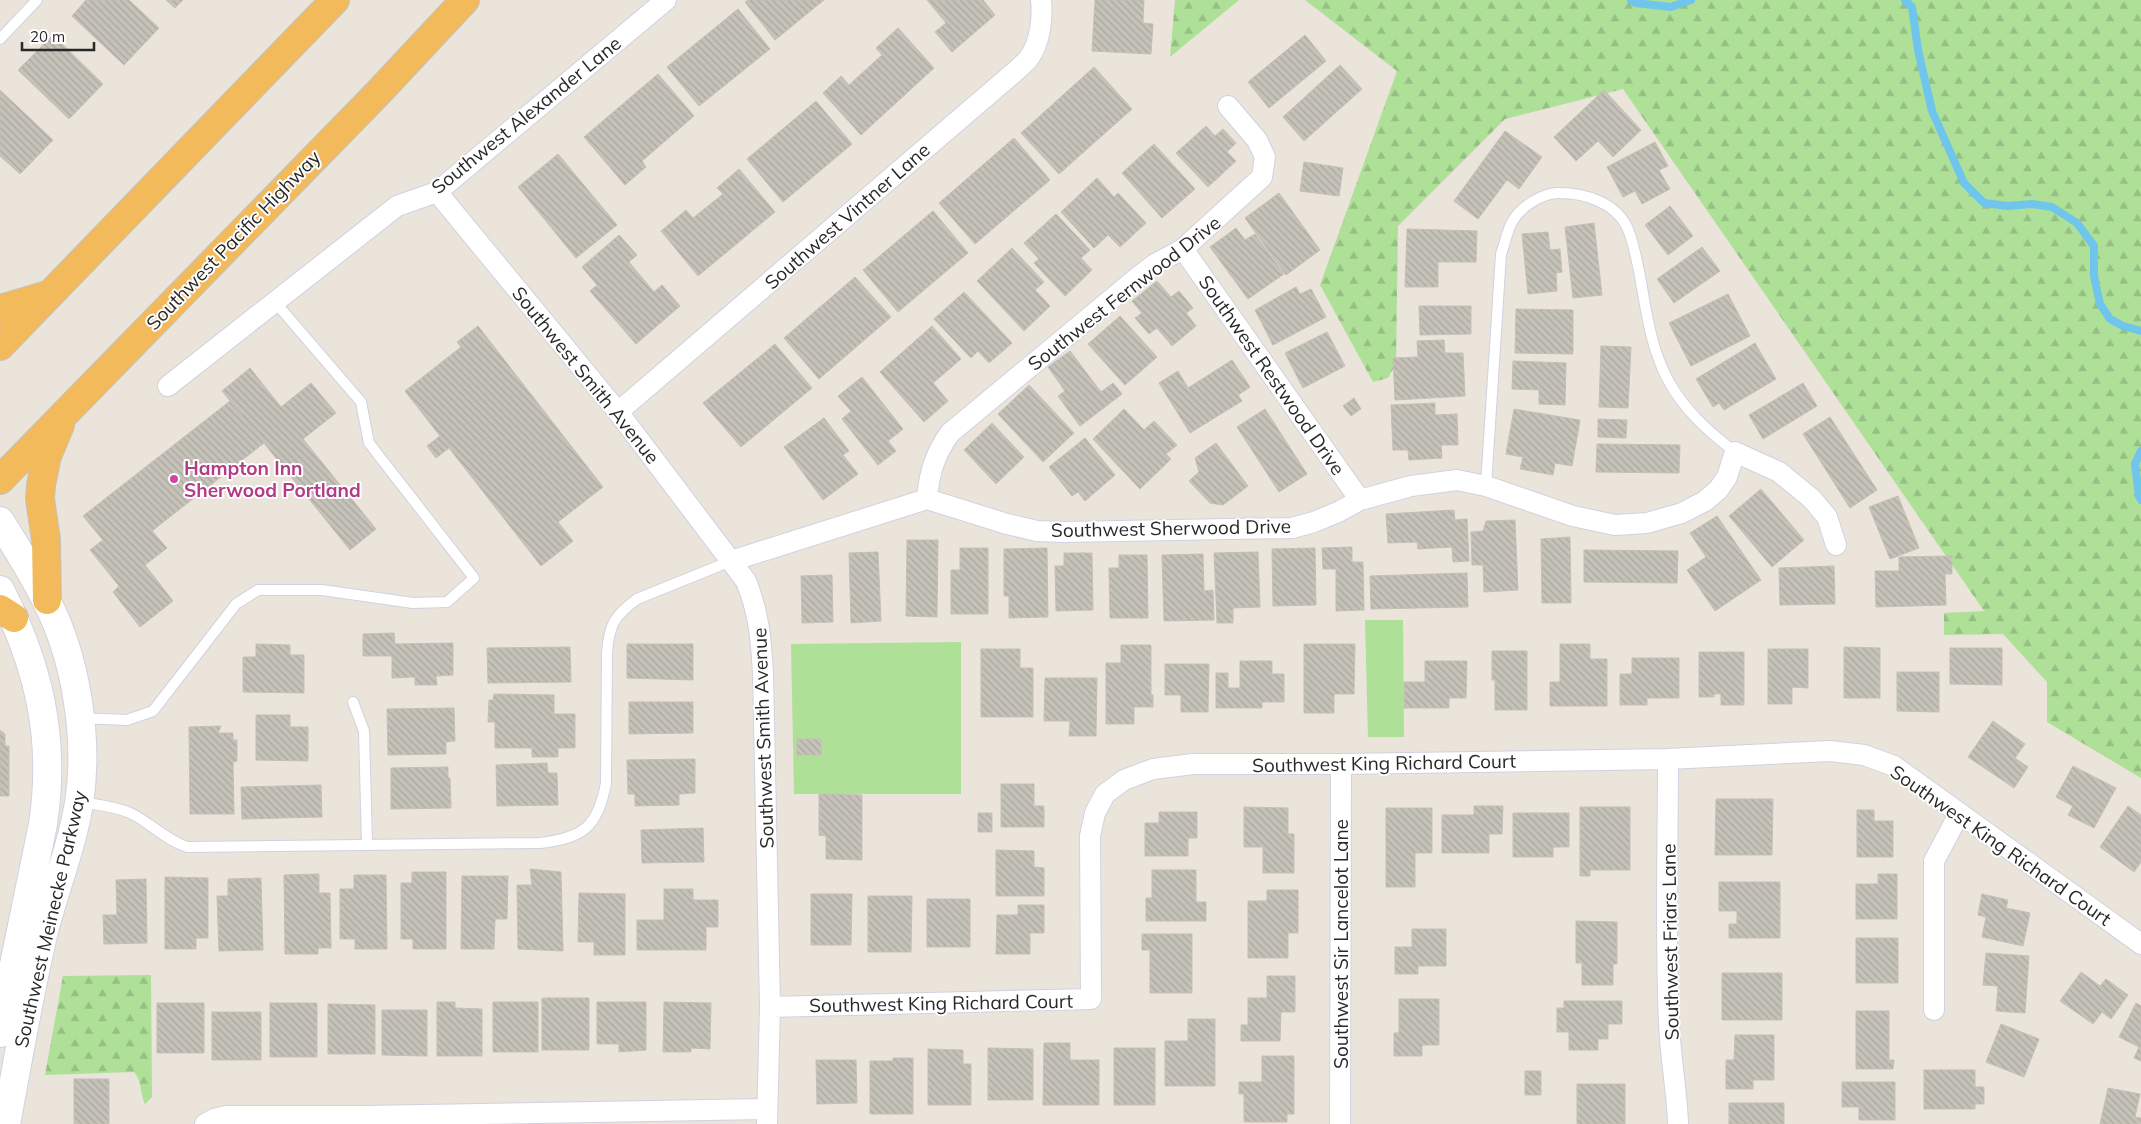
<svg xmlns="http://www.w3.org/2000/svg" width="2141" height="1124" font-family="Mulish,sans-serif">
<defs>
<pattern id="forest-firs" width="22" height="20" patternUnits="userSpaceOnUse" patternTransform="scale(1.25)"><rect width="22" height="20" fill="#aee098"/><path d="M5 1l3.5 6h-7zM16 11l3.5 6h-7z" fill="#96c083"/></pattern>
<pattern id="building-back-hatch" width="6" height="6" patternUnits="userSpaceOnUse" patternTransform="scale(1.25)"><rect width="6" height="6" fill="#c5c2b9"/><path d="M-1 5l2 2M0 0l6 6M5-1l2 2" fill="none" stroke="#a9a79f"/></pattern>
</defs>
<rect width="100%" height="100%" fill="#eae4da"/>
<path fill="#aee098" d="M1365,620H1403L1404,737H1368Z
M961,642V794H794L791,644Z"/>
<path fill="url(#forest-firs)" d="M1175,0H1239L1170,57Z
M1305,0H2141V778L2047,722V682L2003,634L1944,635V613L1984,611L1623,89L1505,119L1398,226L1396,364L1388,378L1373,382L1320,285L1397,71Z
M151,975L152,1097L145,1104C140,1094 142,1080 134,1072L45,1075L63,976Z"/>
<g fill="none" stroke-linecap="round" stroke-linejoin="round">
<path stroke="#6fc5eb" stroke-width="8" d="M1631,0L1636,3L1671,7L1691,0
M1905,0L1912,7L1918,50L1932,111L1964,183L1984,203L2008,206L2032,204L2052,207L2077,223L2094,246V276L2100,304L2110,319L2123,326L2141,331
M2141,451L2135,464L2139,496L2141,500"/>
</g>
<path fill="url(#building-back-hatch)" stroke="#c5c0b4" d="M86,0H129L159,28L124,65L72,16Z
M166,0H183L175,8Z
M748,0H824L775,40L745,2Z
M927,0H983L995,15L952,52L935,32L946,23Z
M1095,0H1144L1143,23L1153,24L1151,54L1092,51Z
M738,9L770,49L699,106L667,67Z
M898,28L934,68L861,135L823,93L841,76L849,85L882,55L876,48Z
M53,35L103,84L69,119L18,70Z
M1305,35L1326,61L1269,108L1248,82Z
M1340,65L1362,89L1304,141L1283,117Z
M1094,67L1132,109L1059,174L1021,133Z
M658,74L694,116L642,161L646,167L625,185L584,137Z
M0,90L53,140L20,174L0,156Z
M1604,90L1641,130L1613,157L1598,141L1576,161L1554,137Z
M816,101L852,144L783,202L747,159Z
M1206,126L1215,136L1223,129L1236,143L1227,152L1236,161L1208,187L1176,153Z
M1505,131L1542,157L1519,189L1507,180L1478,219L1454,201Z
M1014,138L1050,180L975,244L939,203Z
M1655,142L1668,166L1659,170L1670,189L1642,204L1635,191L1623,197L1607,167Z
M1154,144L1195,189L1162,218L1122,173Z
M558,154L617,225L576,258L518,187Z
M1304,162L1343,168L1339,196L1300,191Z
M739,169L775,212L698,276L661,231L686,210L693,218L723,194L717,188Z
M1097,178L1114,197L1118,193L1146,223L1120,247L1108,235L1094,248L1061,212Z
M1279,193L1320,250L1286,275L1245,218Z
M1670,206L1693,236L1668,255L1645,225Z
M933,211L968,253L898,312L863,270Z
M1056,214L1090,250L1081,258L1092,270L1065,296L1034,263L1039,259L1024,243Z
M1594,223L1602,295L1573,298L1565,227Z
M1236,228L1245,240L1255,234L1284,274L1248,299L1210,247Z
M1407,229L1477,231L1476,262H1438V287H1405Z
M1548,232L1550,250L1560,249L1562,272L1556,273L1557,291L1528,294L1522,234Z
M619,235L637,255L629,262L654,292L662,285L680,306L636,344L590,291L597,285L582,267Z
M1702,247L1720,271L1674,303L1657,279Z
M1012,248L1044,282L1035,290L1050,306L1024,331L977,281Z
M855,277L891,317L819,379L784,338Z
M1157,281L1171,297L1179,291L1193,308L1186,313L1196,326L1172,346L1157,328L1149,334L1135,318L1142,313L1132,301Z
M1296,287L1300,294L1311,289L1326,317L1273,345L1255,310Z
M964,292L1012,343L989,363L978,351L971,358L934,319Z
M1728,294L1750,336L1691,366L1669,323Z
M1419,306H1471V334L1420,335Z
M1516,309L1573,310V354L1515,353Z
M1120,316L1157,357L1125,385L1088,344Z
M478,326L603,487L558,522L573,541L541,566L449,448L436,458L427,446L440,436L405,391L461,347L457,342Z
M932,326L961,359L933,383L948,401L924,422L880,372Z
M1327,332L1345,366L1303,388L1285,353Z
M1444,340L1445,353H1463L1465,396L1395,400L1393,358L1418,357L1417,341Z
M1755,343L1776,379L1724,410L1719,403L1713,407L1696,379Z
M775,344L812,388L741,447L703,403Z
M1601,346L1631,347L1628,408L1599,407Z
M1070,351L1101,392L1113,383L1122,394L1080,426L1058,396L1065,391L1048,367Z
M1232,360L1250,387L1238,395L1242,401L1190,433L1159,383L1178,371L1188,388Z
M1513,361L1566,363L1565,405L1539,404V390L1512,389Z
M250,368L281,407L311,383L336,413L303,439L376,529L350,550L222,391Z
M862,377L903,429L888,441L896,451L878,465L842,419L851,411L838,396Z
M1803,383L1817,406L1763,439L1749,415Z
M1029,385L1074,433L1043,462L998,414Z
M1354,398L1361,409L1351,416L1343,406Z
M230,401L264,443L152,531L167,548L145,565L173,601L140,627L113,592L119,586L90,550L103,540L83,516Z
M1435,403V415L1457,414L1458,445H1441L1442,458L1409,460L1408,450H1393L1391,405Z
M1124,409L1144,430L1154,421L1177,445L1166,454L1171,459L1140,489L1093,439Z
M1265,409L1307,474L1279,492L1237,427Z
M1514,409L1580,420L1572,466L1555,463L1553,475L1520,469L1523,457L1506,454Z
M1830,417L1877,490L1850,508L1803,434Z
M824,418L849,451L843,455L858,474L823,500L784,447Z
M1598,419L1627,420L1626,438L1598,437Z
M992,423L1024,457L996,484L964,450Z
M1085,438L1115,475L1085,501L1078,492L1072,496L1049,467Z
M1216,443L1248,486L1223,505L1210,503L1189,481L1199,472L1195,458Z
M1597,444L1680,445L1679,473L1596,472Z
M1761,489L1804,540L1772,567L1729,516Z
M1898,496L1919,548L1890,559L1869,507Z
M1454,510L1455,520L1467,519L1469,561L1453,562L1452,547L1418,549L1417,542L1388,543L1386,514Z
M1717,516L1761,580L1715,611L1687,570L1706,557L1690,533Z
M1515,520L1518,590L1484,592L1483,565H1472L1471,532L1483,531L1486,521Z
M1570,537L1571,603H1542L1541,539Z
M907,540H938L937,617L906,616Z
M1352,547V562H1363L1364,610L1336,611V569H1323L1322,548Z
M960,548H988V614H951V570H960Z
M1047,548L1048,617L1009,618V596H1004V549Z
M1315,548L1316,605L1273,606L1272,549Z
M1584,550L1678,551L1677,583L1584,582Z
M878,552L881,621L851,623L849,553Z
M1258,552L1260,607L1233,608V623H1217L1214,553Z
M1064,553H1092L1093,610L1056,611L1055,566H1064Z
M1203,554L1204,591L1213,590L1214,620L1164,621L1162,555Z
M1119,555H1147L1148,618H1110L1109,568H1119Z
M1952,556V574H1945L1946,605L1876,607L1875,571H1899V557Z
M1834,566L1835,604L1780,605L1779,568Z
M1467,573L1468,607L1371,609L1370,576Z
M832,575L833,622L802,623L801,576Z
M394,633L395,644L453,643V675L436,676L437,685H415V677L392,678V656H363V634Z
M256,644L290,645V655H304V693L243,692V657H256Z
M627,644H693V680L627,678Z
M1304,644H1355L1354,694H1334V713H1304Z
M1560,644H1590V659H1607V706H1550V682H1560Z
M1121,645H1151V695H1153V707H1134V724H1106V663H1121Z
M570,647L571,682L488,683L487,648Z
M1844,647L1880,648V698H1844Z
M1950,648H2002V685L1950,684Z
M981,649H1020V668H1033V717H981Z
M1768,649H1808V688L1792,687V704H1768Z
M1492,651H1527V710H1495V680H1492Z
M1699,652H1744V705H1721V694H1714V697H1699Z
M1632,658H1679V698H1647V705H1620V674H1632Z
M1240,661H1272V674H1284V702H1262V708H1216V673H1228V688H1240Z
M1425,661H1467L1466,698H1449V708H1404V682H1425Z
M1165,664H1209L1208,712H1181V695H1165Z
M1897,672H1939V712L1897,711Z
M1045,678H1097L1096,736H1069L1070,721H1044Z
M494,694L554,695V714H575V748H558V757H532V748H495V722H488L489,700H493Z
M629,702H693V733L629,734Z
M454,708L455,741L446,742V754L388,755L387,709Z
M256,715H290V727H308V761L256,760Z
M1993,721L2025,744L2015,758L2028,767L2014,788L1968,757Z
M221,726L218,733H233V740H237V761L233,762L234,814H190L189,727Z
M0,730L5,734V746H9V796H0Z
M797,739H821V755H797Z
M695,759V793L679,794V805L635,806V794H628L627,760Z
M547,763L548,773H557L558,805L497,806L496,765Z
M2073,766L2116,788L2094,828L2068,815L2073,806L2056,797Z
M448,767V778H450L451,808L391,809V768Z
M1001,784H1034V806H1044V827H1001Z
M321,785L322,817L242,819L241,787Z
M819,794L862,795V860L826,859V836L819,835Z
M1716,799H1773L1772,855H1715Z
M1474,806H1503L1502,834H1489V853H1442V815H1474Z
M2128,806L2141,815V862L2134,872L2100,847Z
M1244,807L1288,808V834H1294V873H1263V847H1244Z
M1580,807H1630V870H1590V876H1580Z
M1386,808H1432V853H1415V887H1386Z
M1857,810H1874V821H1893V857H1857Z
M1159,812H1197V838H1188V856H1145V823H1159Z
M978,813H992V832H978Z
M1513,813H1569V847H1553V857H1513Z
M703,828L704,862L642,863L641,830Z
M996,850L1034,851V867L1044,868V896H996Z
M530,869L561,872L563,951L518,949L517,885H532Z
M1152,870H1196V902H1206V921H1146V898H1152Z
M412,872H446V949H413V939H401V883H412Z
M319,874V893H330L331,948H318V954H285L284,875Z
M1878,874H1897V919H1856V884H1878Z
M354,875H386L387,949H355V939H340V889H354Z
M462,876H508L507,919H495L494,949H461Z
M165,877L208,878V938H196V949H165Z
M261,878L263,950L219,951L217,896H228V879Z
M146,879L147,943L104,944L103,915H117L116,880Z
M1719,882H1780V938H1729V924H1737V911H1719Z
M664,889H693V900H718V927H706V950H637V920H664Z
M1267,890H1298V933H1288V958H1248V901H1267Z
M579,893L625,894V955H594V942H578Z
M811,894H852L851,945H811Z
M1982,894L2008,900L2006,908L2030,913L2023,946L1982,937L1986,917L1978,915Z
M868,896H912L911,952H868Z
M927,899H970V947H927Z
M1018,905H1044V933H1030V954H996L997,915H1018Z
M1576,921L1617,922V964H1613V985H1582V963H1576Z
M1412,929H1446V966H1418V974H1395V947H1412Z
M1142,934H1192V993H1150V950H1142Z
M1856,938H1898V983H1856Z
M1986,953L2029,956L2025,1013L1996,1011L1998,986L1983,985Z
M2081,972L2100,986L2106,979L2128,995L2111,1019L2102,1012L2093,1024L2060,1001Z
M1722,973H1782V1020H1722Z
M1267,976H1295V1012H1281L1280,1041H1241V1025H1248V998H1267Z
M542,998H589V1050H542Z
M1399,999H1439V1045H1422V1056H1394V1033H1399Z
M1564,1001H1622V1024H1608V1039H1598V1050H1569V1032H1557V1008H1564Z
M437,1002H455V1008L482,1009V1056H437Z
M493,1002H538V1052H493Z
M597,1002H646V1050L619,1052V1044H597Z
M664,1002L711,1003L710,1049L691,1048V1052H663Z
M157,1003H204V1053H157Z
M270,1003H317V1057H270Z
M2136,1003L2141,1006V1061L2134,1058L2139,1047L2119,1037Z
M328,1004L375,1005V1054H328Z
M382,1010H427V1056L382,1055Z
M1856,1011H1889V1060H1894L1893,1069H1856Z
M212,1012H261V1060H212Z
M1188,1019H1215V1086H1165V1041H1188Z
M2001,1024L2039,1039L2024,1077L1986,1062Z
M1735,1035H1774V1080H1753V1089H1726V1060H1734Z
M1044,1043H1070V1060H1099V1105H1043Z
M988,1048L1033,1049V1100H988Z
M1114,1048H1155V1105H1114Z
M928,1049L963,1050V1064H971V1105H928Z
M1262,1056H1294V1114H1287V1122H1244V1094H1239V1082H1262Z
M893,1058H913V1114H870V1061H893Z
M816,1060H856L857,1103L817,1104Z
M1924,1070H1975V1087H1984V1104H1975V1109H1924Z
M1525,1071H1541V1095H1525Z
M74,1079H109V1124H74Z
M1842,1082H1895V1120H1859V1107H1842Z
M1577,1084H1625V1124H1577Z
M2108,1088L2140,1094L2135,1117L2141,1118V1124H2100Z
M1729,1103H1784V1124H1729Z"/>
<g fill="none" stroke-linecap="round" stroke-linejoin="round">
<defs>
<path id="service" d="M0,39L37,0
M1486,486L1501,254C1505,244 1507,231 1512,222C1520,207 1542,193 1559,193C1584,193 1615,202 1627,227C1633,240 1636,257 1639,271C1646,308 1650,347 1668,380C1684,410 1709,432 1735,452
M353,702L364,731L367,844
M80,718L127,720L153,711L236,604L258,590H322L413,603L447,602L474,578L369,443L361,402L275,302
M81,802C98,805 115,806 130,813C150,822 165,840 187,847L540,843C583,838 598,827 606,783L607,653C609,625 614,616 637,599L731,561"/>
<path id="minor" d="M437,192L618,412L746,581C759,613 761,639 763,673L770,1007L767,1124
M1183,249L1360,500
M168,386L397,206L437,192L666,0
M618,412L1018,69C1021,66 1026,62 1029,58C1040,43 1043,18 1041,0
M927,499C929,473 935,454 950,433L1138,277L1155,264L1183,249L1262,177L1265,157L1257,140L1228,106
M731,561L927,499L1007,524L1037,531L1064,532L1292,528L1314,522L1338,512L1360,500L1411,486L1457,480L1486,486L1573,516L1615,525L1647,523L1682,513L1705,501L1718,490L1727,477L1735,452L1779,472L1812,499L1827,517L1836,545
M1668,759C1668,846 1665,934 1669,1022C1670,1056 1677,1090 1678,1124
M770,1007L1091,999L1090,836L1095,813L1105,794L1124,780L1153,769L1193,764H1341L1668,759L1830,751L1864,755L1894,766L2141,944
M1934,1010V861L1959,814
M205,1124L214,1119L226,1116H365L767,1109
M1340,1124L1341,764"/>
<path id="secondary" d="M0,521C16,547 33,573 46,600C76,657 89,739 79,803C72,847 55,888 44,931C29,994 18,1060 6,1124
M0,590C39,666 56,739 43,824L0,1033"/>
<path id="trunk" d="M0,309L48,295
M0,346L335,0
M0,480L378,93L465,0
M47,600L46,540L40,499L41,485L47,456L60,425
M0,609L14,618"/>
</defs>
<use href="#service" stroke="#d0d2e1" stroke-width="12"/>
<use href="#minor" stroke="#d0d2e1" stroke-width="22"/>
<use href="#secondary" stroke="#d0d2e1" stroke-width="30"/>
<use href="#trunk" stroke="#c3c3c3" stroke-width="30"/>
<use href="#service" stroke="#fff" stroke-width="10"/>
<use href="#minor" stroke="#fff" stroke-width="20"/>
<use href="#secondary" stroke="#fff" stroke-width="28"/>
<use href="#trunk" stroke="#f2ba5a" stroke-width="28"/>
</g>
<circle fill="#d1479c" stroke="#fff" stroke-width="2" cx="174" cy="479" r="5"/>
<g text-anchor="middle" stroke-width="4" stroke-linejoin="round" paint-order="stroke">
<g font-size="19" fill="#282828" stroke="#fff">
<text transform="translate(526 115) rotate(-39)" y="7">Southwest Alexander Lane</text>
<text transform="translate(847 216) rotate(-41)" y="7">Southwest Vintner Lane</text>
<text transform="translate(233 240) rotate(-46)" y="7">Southwest Pacific Highway</text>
<text transform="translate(1124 293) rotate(-38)" y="7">Southwest Fernwood Drive</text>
<text transform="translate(586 375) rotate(51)" y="7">Southwest Smith Avenue</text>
<text transform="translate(1272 375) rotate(55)" y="7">Southwest Restwood Drive</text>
<text transform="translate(1171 528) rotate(-1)" y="7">Southwest Sherwood Drive</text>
<text transform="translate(763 738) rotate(-92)" y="7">Southwest Smith Avenue</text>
<text transform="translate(1384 763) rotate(-1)" y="7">Southwest King Richard Court</text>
<text transform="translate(2001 845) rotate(35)" y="7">Southwest King Richard Court</text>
<text transform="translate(50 919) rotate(-77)" y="7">Southwest Meinecke Parkway</text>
<text transform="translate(1670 942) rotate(-91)" y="7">Southwest Friars Lane</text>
<text transform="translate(1341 944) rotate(-90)" y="7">Southwest Sir Lancelot Lane</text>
<text transform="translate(941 1003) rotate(-1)" y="7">Southwest King Richard Court</text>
</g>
<g font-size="19" font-weight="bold" fill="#b23c85" stroke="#fff" text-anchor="start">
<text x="184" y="475">Hampton Inn<tspan x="184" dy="22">Sherwood Portland</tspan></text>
</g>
</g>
<path d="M22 42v8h72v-8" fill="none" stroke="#282828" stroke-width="2.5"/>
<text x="30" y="42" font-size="15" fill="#282828" stroke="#ffffff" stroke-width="4" paint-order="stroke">20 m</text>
</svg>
